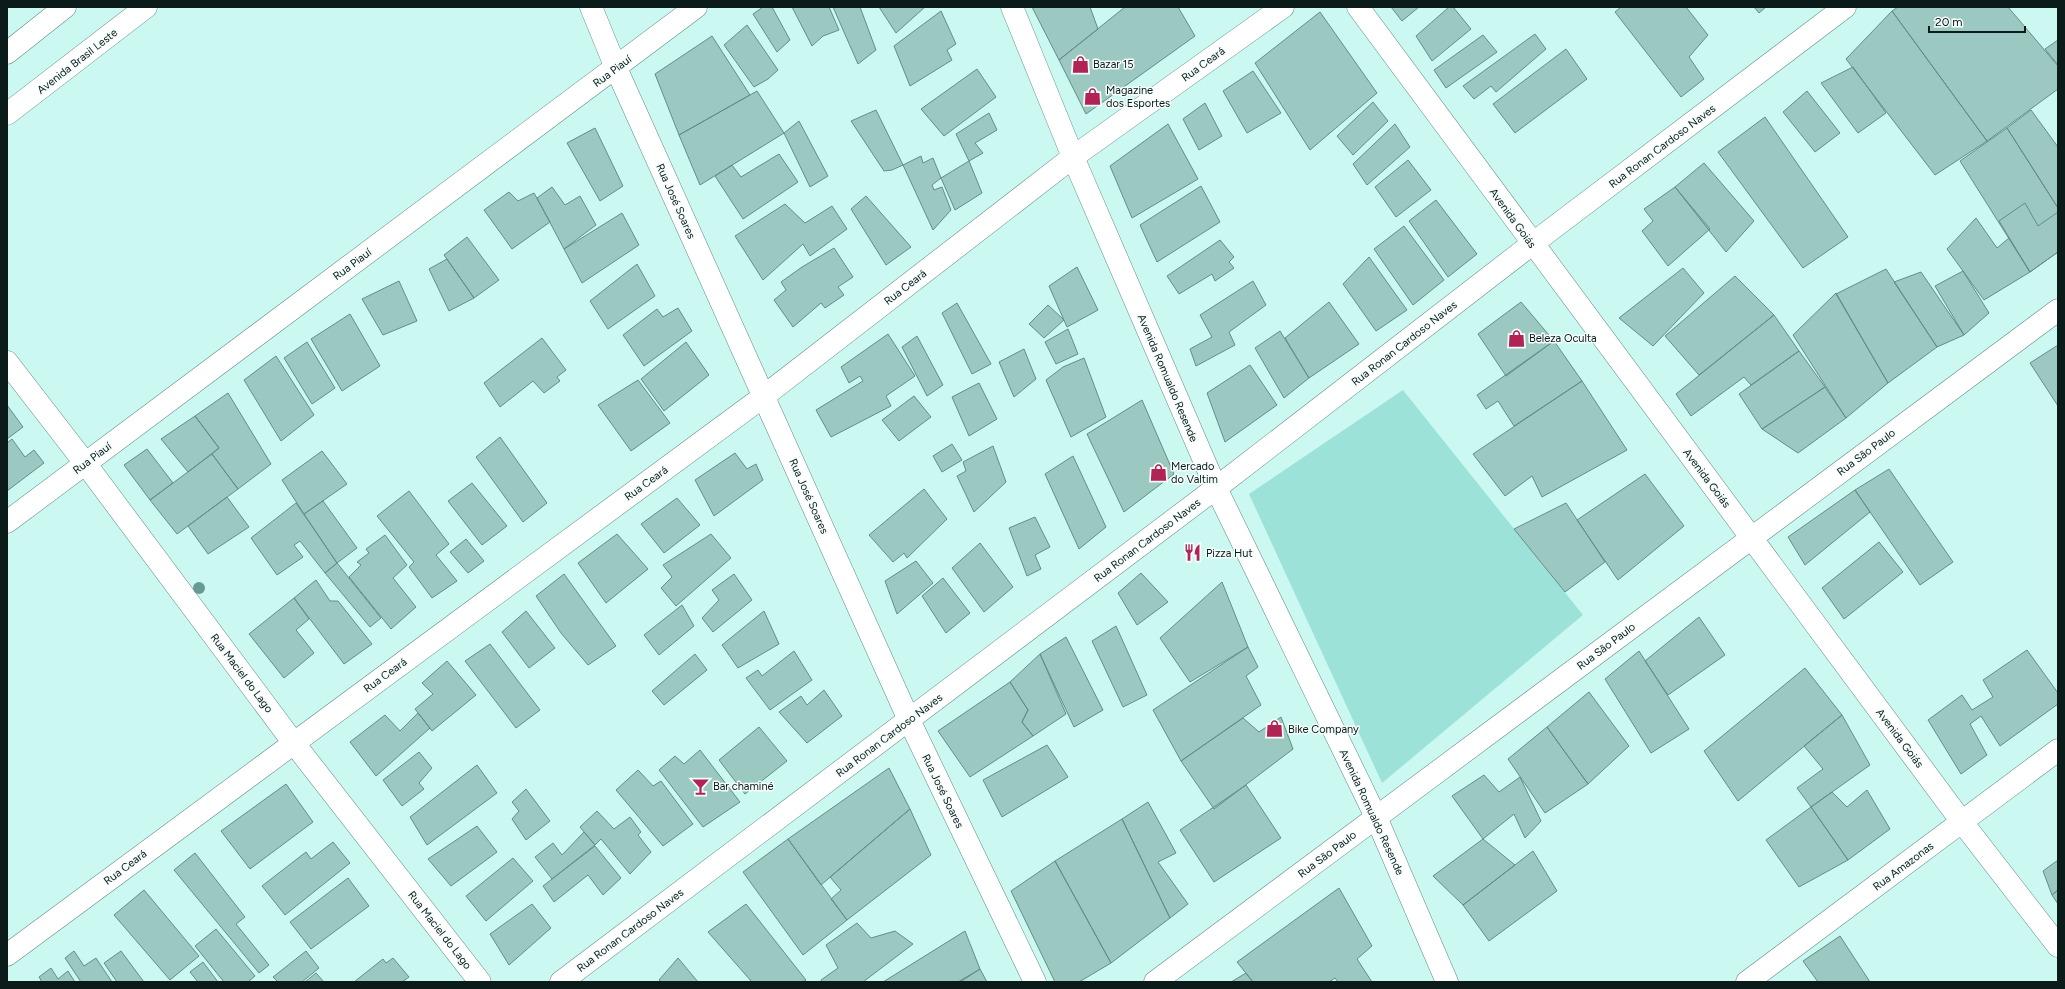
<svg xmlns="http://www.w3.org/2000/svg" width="2065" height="989" font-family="Figtree,sans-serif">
<rect width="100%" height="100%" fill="#cbf9f2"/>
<path fill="#9de2d9" d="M1403,390L1583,615L1382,783L1249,494Z"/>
<path fill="#9cc8c2" stroke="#638d87" d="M763,7H772L790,40L777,52L753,14Z
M792,7H829L839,30L823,36L812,46Z
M833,7H860L876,50L858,64Z
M879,7H925L896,33Z
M1032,7H1090L1098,29L1059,60Z
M1125,7H1178L1195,36L1086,114L1059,60Z
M1391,7H1419L1402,21Z
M1449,7H1453L1471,29L1432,61L1416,36Z
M1621,7H1686L1708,35L1689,57L1704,79L1681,97L1615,12Z
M1754,7H1766L1759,13Z
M1898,7H2008L2058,66V89L1987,141L1892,11Z
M941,11L956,44L947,50L952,60L910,86L894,46Z
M1892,11L1987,141L1935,175L1846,59Z
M1320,12L1377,93L1310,150L1255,63Z
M747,25L778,70L768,79L754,87L724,45Z
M1535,34L1546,49L1496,92L1491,86L1474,99L1463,86Z
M1483,35L1497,52L1446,88L1434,70Z
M712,36L750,95L679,135L655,74Z
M2058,40V65L2045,49Z
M1566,49L1587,79L1515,133L1493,104Z
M1853,67L1886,113L1858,133L1821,83Z
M977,69L996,97L944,136L921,109Z
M1253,71L1281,113L1247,133L1223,91Z
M757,91L784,133L700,185L679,135Z
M1807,91L1840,133L1815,152L1783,112Z
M1373,102L1388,121L1353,155L1337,136Z
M1205,103L1222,136L1199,150L1183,119Z
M876,110L903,165L892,170L884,171L851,121Z
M2031,110L2058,147V208L2007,128Z
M989,113L997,130L975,143L983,153L969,161L956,134Z
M1765,117L1848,237L1803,268L1718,152Z
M799,121L828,176L810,187L784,133Z
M1168,124L1198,179L1132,218L1110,166Z
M1395,124L1410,147L1367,185L1353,164Z
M595,128L623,186L600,201L567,143Z
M2007,128L2058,208V252L2030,272L1960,161Z
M779,154L798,182L743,219L715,176L732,165L741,177Z
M921,156L923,163L933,158L941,178L932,185L934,190L942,187L951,210L933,230L903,165Z
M1408,160L1431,190L1396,217L1375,187Z
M969,161L982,193L955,210L941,178Z
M1704,163L1754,221L1726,252L1675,187Z
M1201,186L1220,222L1157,262L1140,225Z
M552,187L565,205L580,196L596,225L564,249L537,198Z
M1675,187L1710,229L1668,266L1642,231L1653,221L1644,209Z
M509,192L518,201L534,193L550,222L512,249L484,210Z
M866,196L911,247L886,265L851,209Z
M1436,200L1477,254L1448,277L1409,221Z
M2025,203L2038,226L2058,212V252L2030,272L1999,221Z
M785,204L805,223L832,206L847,229L810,256L803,244L763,280L735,236Z
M622,213L639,245L582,283L564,249Z
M1976,218L1997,248L2009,238L2030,272L1984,300L1947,249Z
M1404,226L1444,280L1413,305L1374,249Z
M467,237L499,280L474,298L444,255Z
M1220,240L1234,257L1229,262L1234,268L1215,281L1212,274L1179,294L1167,276Z
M834,248L853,277L838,287L844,295L825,308L821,303L793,327L774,300L786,290L781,282L802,267Z
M1369,257L1407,310L1376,331L1343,284Z
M447,259L474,298L449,311L429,269Z
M637,264L655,296L608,329L590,301Z
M1077,267L1098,310L1067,327L1049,286Z
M1683,268L1704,293L1653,346L1619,318Z
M1886,269L1937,347L1888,383L1836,294Z
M1963,271L1989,313L1964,335L1935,286Z
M1921,272L1964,335L1937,347L1894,282Z
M1735,276L1774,315L1699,375L1665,336Z
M399,281L417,321L383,335L362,299Z
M1253,281L1266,305L1229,332L1235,345L1196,366L1190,349L1212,337L1200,315Z
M1836,293L1888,383L1846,418L1793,335Z
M1329,302L1359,344L1309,378L1285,338Z
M1521,302L1554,341L1506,376L1478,334Z
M957,303L991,364L972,374L942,313Z
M1048,305L1064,320L1044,338L1029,324Z
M678,308L692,331L644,366L623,335L657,309L663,317Z
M350,314L380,366L342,391L311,339Z
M1774,315L1799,351L1751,385L1744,377L1691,416L1676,394Z
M1068,329L1078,354L1056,364L1045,342Z
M1280,331L1309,378L1284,398L1255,348Z
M888,334L915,376L886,396L891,406L831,437L816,410L863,381L860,376L849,383L841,367Z
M917,336L943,385L927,396L902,347Z
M542,338L566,370L557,377L560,381L544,393L533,381L500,407L484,383Z
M1554,341L1582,381L1514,426L1498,401L1486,409L1477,395Z
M307,342L335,388L312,404L284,358Z
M686,342L709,375L664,411L641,379Z
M2058,345V406L2030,363Z
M1024,349L1036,379L1014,397L999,362Z
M1799,351L1825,387L1762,429L1739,394Z
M276,356L314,415L281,441L244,380Z
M1084,358L1106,417L1071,437L1046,380L1063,367Z
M1250,365L1277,405L1225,442L1207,393Z
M638,380L670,423L631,451L598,405Z
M1582,381L1627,450L1542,497L1532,476L1505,496L1473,454Z
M979,383L997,419L969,436L952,397Z
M1825,387L1846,418L1798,453L1762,429Z
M228,393L271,464L238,489L212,454L219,448L195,416Z
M914,396L931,417L899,441L882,420Z
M1142,400L1174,474L1124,512L1087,434Z
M7,405L23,427L7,439Z
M195,416L219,448L188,472L161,439Z
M500,437L547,503L523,522L476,457Z
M12,439L25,457L34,450L44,463L7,491V443Z
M952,444L962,460L942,472L933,456Z
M993,446L1006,482L974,512L957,476L966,471L963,462Z
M147,449L173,483L150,500L124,465Z
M322,451L347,484L304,514L282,480Z
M735,453L747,469L756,464L763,480L714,516L695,480Z
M212,454L238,489L177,534L150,500Z
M1073,456L1106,527L1079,549L1045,474Z
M1889,469L1953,562L1920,585L1855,490Z
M1645,474L1684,526L1618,580L1577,520Z
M472,483L507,526L482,545L448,501Z
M924,489L947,519L907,558L904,553L893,562L869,535Z
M1855,490L1870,512L1805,565L1788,537Z
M409,491L449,544L436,555L457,581L432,598L409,567L414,562L377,516Z
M227,497L249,527L208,554L188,526Z
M677,498L700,525L664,553L641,524Z
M323,501L357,548L337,563L304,514Z
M296,503L337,563L325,573L300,541L294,545L303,557L277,575L251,538Z
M1566,503L1605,562L1565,592L1514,529Z
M1035,517L1050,547L1035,555L1041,569L1027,576L1009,528Z
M617,534L648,569L606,603L578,563Z
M711,534L731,558L676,606L661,588L672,577L663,565Z
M385,535L407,565L393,578L416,607L391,629L349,577L361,565L357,562L369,553L366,549Z
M466,539L484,561L468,573L450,552Z
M1879,542L1903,572L1844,619L1822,588Z
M980,543L1013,587L984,612L952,568Z
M916,561L933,583L897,614L885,581Z
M337,563L381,618L370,627L325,573Z
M1141,573L1168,602L1137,625L1118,593Z
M564,574L616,646L588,665L561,633L536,596Z
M734,574L752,600L713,632L702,618L719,600L712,590Z
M943,578L970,613L946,633L922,596Z
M316,580L330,601H338L372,644L344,664L294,598Z
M1222,582L1248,647L1190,682L1160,638Z
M294,598L309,619L296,630L314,653L284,678L249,634Z
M682,605L694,626L659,655L644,635Z
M526,611L555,648L529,668L502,632Z
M764,611L779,644L738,668L722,645Z
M1699,617L1725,655L1668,695L1645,661Z
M1116,626L1147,695L1123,707L1092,641Z
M1066,637L1103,710L1074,727L1040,654Z
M490,644L540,710L516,728L465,661Z
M1248,647L1258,667L1246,676L1261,705L1181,761L1153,710Z
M2027,650L2058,693V704L2000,746L1981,716L1970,724L1987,755L1961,774L1928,720L1962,695L1972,710L1993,697L1983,680Z
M794,651L812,680L770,710L746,678L758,670L762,676Z
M1639,651L1689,729L1651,753L1605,679Z
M695,654L707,670L664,705L652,691Z
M1040,654L1066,714L1033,736L1022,722L1028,710L1010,682Z
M447,661L476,695L432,731L415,709L433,694L422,683Z
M1805,668L1842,715L1738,801L1704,751Z
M1010,682L1028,710L1022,722L1033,736L970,777L938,731Z
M824,690L842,716L807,743L779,712L801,696L807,705Z
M1589,692L1629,746L1588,784L1547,727Z
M418,713L430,728L376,776L350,742L385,715L400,731Z
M1842,715L1870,765L1811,807L1797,788L1823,769L1804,746Z
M1281,717L1293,749L1214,809L1181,761L1243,718L1259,732Z
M759,727L787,761L745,794L719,760Z
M1547,727L1588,784L1545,813L1508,759Z
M1047,745L1068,777L1002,817L983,780Z
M700,750L740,802L703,827L659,770L675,756L684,764Z
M419,752L432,768L419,783L424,789L402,806L383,780Z
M477,765L497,793L427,845L410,817Z
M889,768L910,809L821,885L788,839Z
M638,770L653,786L661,781L693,824L663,846L616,790Z
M1484,775L1499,792L1520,777L1541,821L1525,838L1514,814L1483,839L1452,796Z
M286,784L313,822L250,869L221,831Z
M1246,785L1281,838L1214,882L1180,830Z
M526,789L550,821L526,840L512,819L519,811L512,802Z
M1867,790L1890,829L1848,860L1811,807L1832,792L1847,807Z
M1148,802L1176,853L1158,862L1188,904L1170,918L1122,819Z
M1811,807L1848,860L1799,887L1766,840Z
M910,809L931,855L847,920L831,899L841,890L830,877Z
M597,811L614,829L630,817L641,832L638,835L651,852L630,874L601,839L595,845L580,827Z
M1122,819L1170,918L1111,963L1055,861Z
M477,826L497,852L451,886L428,859Z
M584,832L595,845L552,879L535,857L553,843L562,855Z
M788,839L847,920L803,955L743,872Z
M1483,839L1515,865L1463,905L1433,876Z
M333,842L350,863L285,915L262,886L306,852L311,859Z
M595,846L621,878L603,895L588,875L554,902L543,886Z
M1533,851L1557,891L1489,941L1463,905Z
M195,853L245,917L236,924L269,965L259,973L174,870Z
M513,858L533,881L486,921L466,896Z
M2058,860V890L2052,895L2043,871Z
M1055,861L1111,963L1079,982H1055L1011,891Z
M348,878L369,906L311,949L290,922Z
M1339,888L1372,946L1357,959L1372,982H1338L1335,978L1329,982H1253L1237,962Z
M144,890L199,956L170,980L114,915Z
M2058,890V904L2052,895Z
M532,904L551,928L509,965L490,934Z
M746,904L806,980L803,982H752L708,932Z
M857,923L871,938L895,931L913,944L863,982H822L821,980L838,968L826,945Z
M216,929L255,976L248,982H224L195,946Z
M965,931L980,969L960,982H883Z
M1840,936L1870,982H1818L1803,961Z
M74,951L84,966L96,958L112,982H81L65,958Z
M121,951L144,982H117L104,963Z
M306,951L319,968L302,982H278L273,977Z
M393,958L409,977L402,982H354L383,959L386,963Z
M678,958L698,982H662L659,980Z
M203,962L218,982H198L190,972Z
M51,968L58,979L68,971L75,982H42L39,977Z
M980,969L987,982H958Z
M316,973L324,982H305Z
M1246,973L1253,982H1231Z"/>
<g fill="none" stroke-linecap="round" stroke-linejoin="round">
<defs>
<path id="street" d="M591,7L616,68L909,720L1035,982
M1358,7L1962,822L2058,946
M7,53L65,7
M7,114L146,7
M7,362L85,463L293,742L480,982
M7,522L696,7
M7,955L764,396L1073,157L1283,7
M561,982L1216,488L1532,244L1845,7
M1155,982L2058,310
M1747,982L2058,750"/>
<path id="secondary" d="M1012,7L1073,157L1216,488L1376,817L1447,982"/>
</defs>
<use href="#street" stroke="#618b86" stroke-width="23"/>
<use href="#secondary" stroke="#618b86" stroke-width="23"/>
<use href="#street" stroke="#fff" stroke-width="22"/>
<use href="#secondary" stroke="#fff" stroke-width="22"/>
</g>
<circle fill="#699993" cx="199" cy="588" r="6"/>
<defs>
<symbol id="shop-bare" viewBox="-9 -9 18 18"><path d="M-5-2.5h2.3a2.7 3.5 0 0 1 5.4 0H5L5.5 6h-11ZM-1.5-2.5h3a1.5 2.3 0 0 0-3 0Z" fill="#b12255" stroke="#f5fdfc" stroke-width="2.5" paint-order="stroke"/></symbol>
<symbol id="restaurant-bare" viewBox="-9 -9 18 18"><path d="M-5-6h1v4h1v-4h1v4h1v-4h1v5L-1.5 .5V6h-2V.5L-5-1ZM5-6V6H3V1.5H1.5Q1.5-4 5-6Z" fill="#b12255" stroke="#f5fdfc" stroke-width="2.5" paint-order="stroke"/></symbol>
<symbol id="bar-bare" viewBox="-9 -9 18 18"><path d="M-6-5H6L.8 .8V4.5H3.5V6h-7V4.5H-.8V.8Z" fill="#b12255" stroke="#f5fdfc" stroke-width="2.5" paint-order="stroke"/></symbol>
</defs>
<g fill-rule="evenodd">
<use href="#shop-bare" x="1068" y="52" width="25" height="25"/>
<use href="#shop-bare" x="1080" y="84" width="25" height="25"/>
<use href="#shop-bare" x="1504" y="326" width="25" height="25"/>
<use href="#shop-bare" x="1146" y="460" width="25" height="25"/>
<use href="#restaurant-bare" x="1180" y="540" width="25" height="25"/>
<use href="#shop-bare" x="1262" y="716" width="25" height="25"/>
<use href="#bar-bare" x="688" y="774" width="25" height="25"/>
</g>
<g text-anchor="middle" stroke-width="3" stroke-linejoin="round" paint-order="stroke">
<g font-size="11" fill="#0a1b19" stroke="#f5fdfc">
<text transform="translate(77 61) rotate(-38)" y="4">Avenida Brasil Leste</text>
<text transform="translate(1203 64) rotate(-36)" y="4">Rua Ceará</text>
<text transform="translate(612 71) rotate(-37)" y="4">Rua Piauí</text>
<text transform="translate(1662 146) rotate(-37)" y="4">Rua Ronan Cardoso Naves</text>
<text transform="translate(676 201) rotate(66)" y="4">Rua José Soares</text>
<text transform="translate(1513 218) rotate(54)" y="4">Avenida Goiás</text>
<text transform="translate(352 264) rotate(-37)" y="4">Rua Piauí</text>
<text transform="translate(905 287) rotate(-38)" y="4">Rua Ceará</text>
<text transform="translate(1404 343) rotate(-38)" y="4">Rua Ronan Cardoso Naves</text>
<text transform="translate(1168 378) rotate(67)" y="4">Avenida Romualdo Resende</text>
<text transform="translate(1866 452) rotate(-37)" y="4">Rua São Paulo</text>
<text transform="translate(92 458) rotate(-37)" y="4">Rua Piauí</text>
<text transform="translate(1707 478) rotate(53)" y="4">Avenida Goiás</text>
<text transform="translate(646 483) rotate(-36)" y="4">Rua Ceará</text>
<text transform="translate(809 496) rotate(66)" y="4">Rua José Soares</text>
<text transform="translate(1147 540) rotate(-37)" y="4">Rua Ronan Cardoso Naves</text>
<text transform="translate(1606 646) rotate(-37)" y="4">Rua São Paulo</text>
<text transform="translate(242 673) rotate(53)" y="4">Rua Maciel do Lago</text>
<text transform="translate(385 675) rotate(-36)" y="4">Rua Ceará</text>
<text transform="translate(889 735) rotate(-37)" y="4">Rua Ronan Cardoso Naves</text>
<text transform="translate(1900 738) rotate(53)" y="4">Avenida Goiás</text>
<text transform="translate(943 791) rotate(64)" y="4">Rua José Soares</text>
<text transform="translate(1372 812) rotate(65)" y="4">Avenida Romualdo Resende</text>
<text transform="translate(1327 854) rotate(-37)" y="4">Rua São Paulo</text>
<text transform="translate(1903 866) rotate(-37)" y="4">Rua Amazonas</text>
<text transform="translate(125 867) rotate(-37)" y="4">Rua Ceará</text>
<text transform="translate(440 930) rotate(52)" y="4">Rua Maciel do Lago</text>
<text transform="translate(630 930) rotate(-37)" y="4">Rua Ronan Cardoso Naves</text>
</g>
<g font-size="11" fill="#0a1b19" stroke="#f5fdfc" text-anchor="start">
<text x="1093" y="68">Bazar 15</text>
<text x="1106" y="94">Magazine<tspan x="1106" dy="13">dos Esportes</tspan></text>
<text x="1529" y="342">Beleza Oculta</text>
<text x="1171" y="470">Mercado<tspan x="1171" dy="13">do Valtim</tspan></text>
<text x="1206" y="557">Pizza Hut</text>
<text x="1288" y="733">Bike Company</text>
<text x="713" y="790">Bar chaminé</text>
</g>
</g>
<rect width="2065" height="989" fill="none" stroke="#0a1b19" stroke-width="16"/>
<path d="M1929 26v6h96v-6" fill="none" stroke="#0a1b19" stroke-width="2"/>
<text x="1935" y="26" font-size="12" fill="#0a1b19" stroke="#f5fdfc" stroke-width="3" paint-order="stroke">20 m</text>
</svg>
